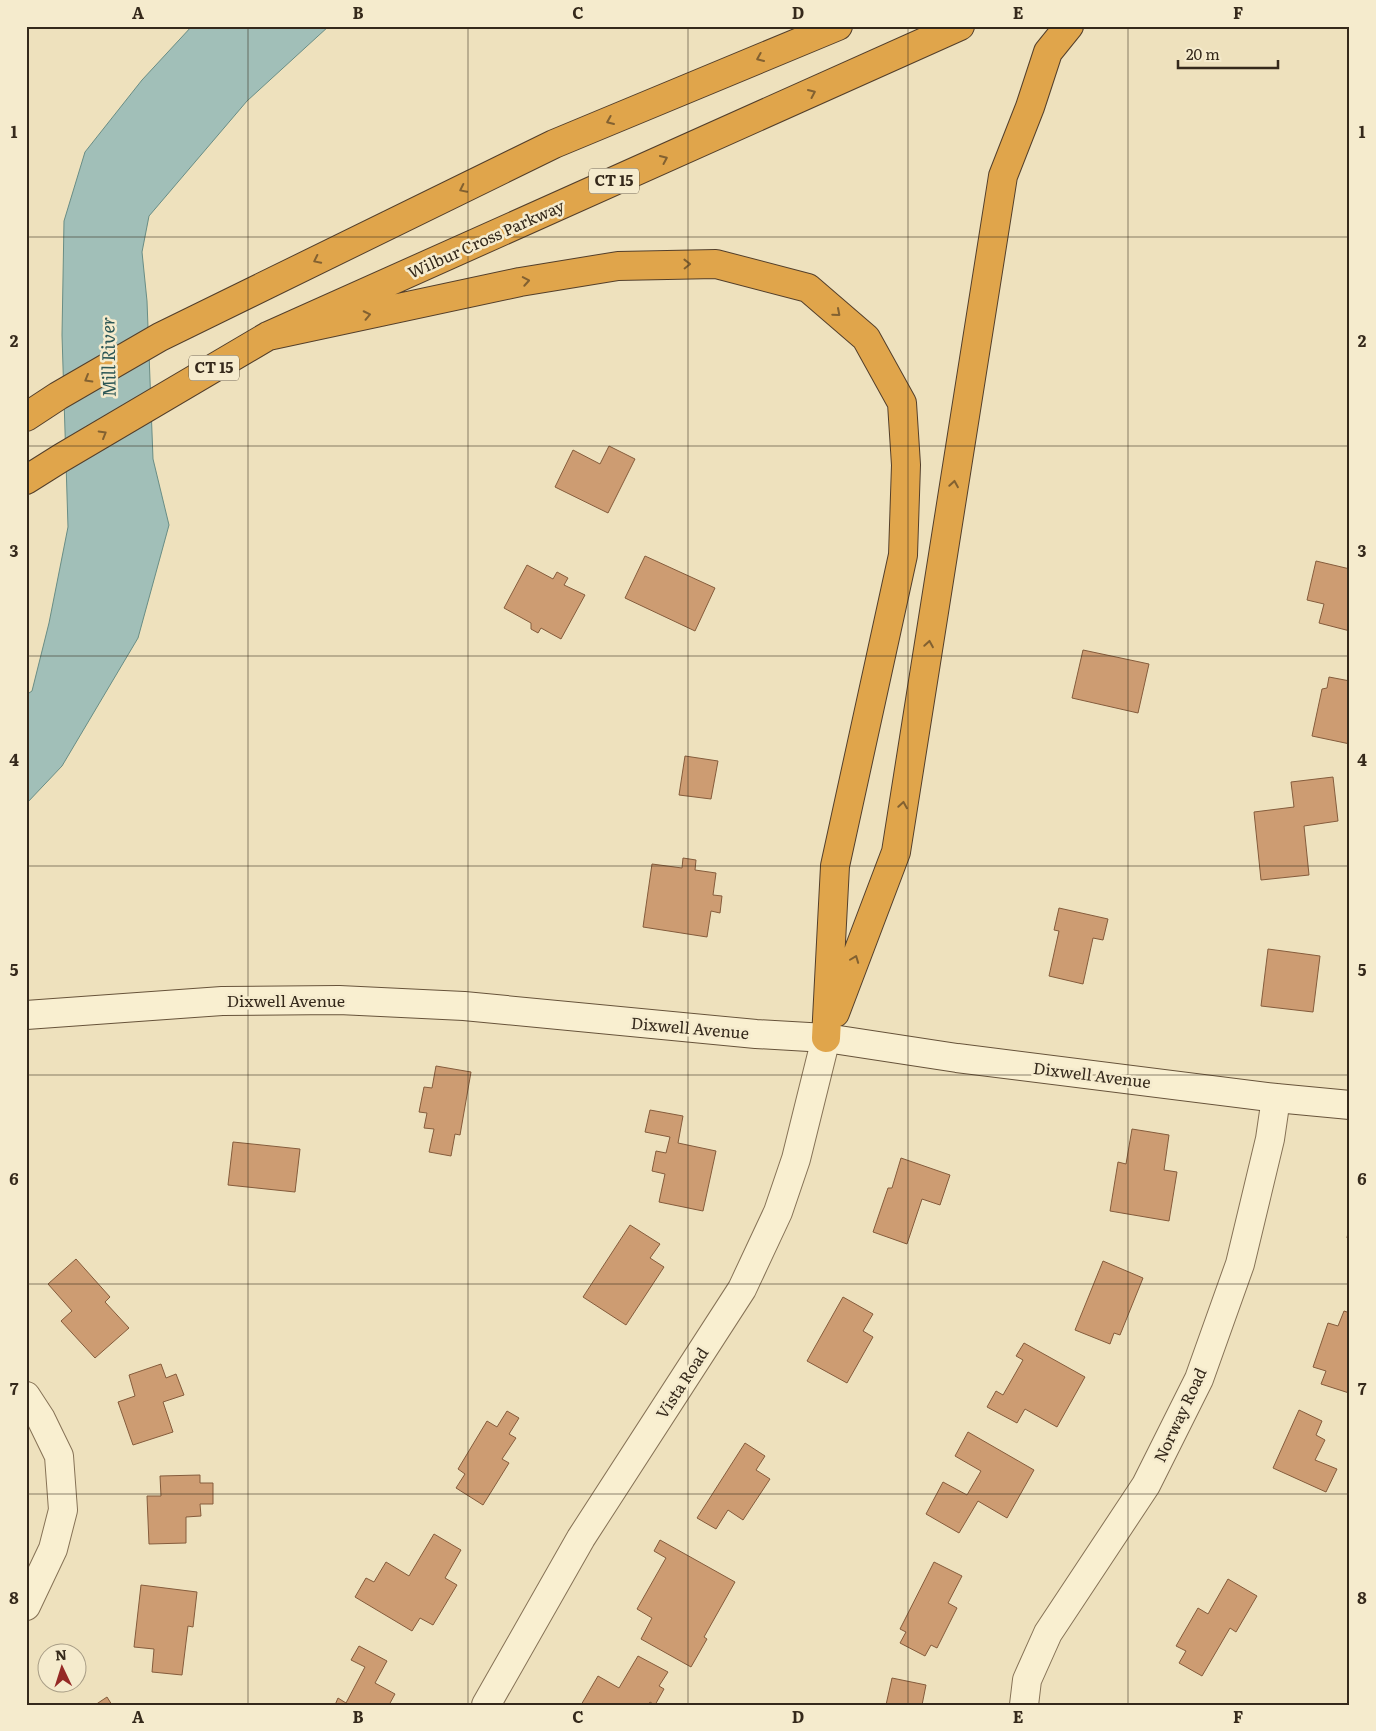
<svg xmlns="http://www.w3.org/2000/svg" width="1376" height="1731" font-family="Literata,serif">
<rect width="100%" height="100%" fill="#eee1bd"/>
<path fill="#a1bfb8" stroke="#698d85" d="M192,26H329L247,101L149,216L142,252L147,301L153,459L169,525L138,638L62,766L26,804V695L32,691L49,623L68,527L62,335L64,221L85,152L142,80Z"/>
<path fill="#cd9c72" stroke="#855c3c" d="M609,446L635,459L608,513L555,487L573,450L600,464Z
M645,556L715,588L695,631L625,598Z
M1316,561L1350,569V631L1319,623L1324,604L1307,600Z
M527,565L553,579L557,572L568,578L564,585L585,595L561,639L541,628L538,633L531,629V623L504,608Z
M1083,650L1149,664L1138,713L1072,698Z
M1329,677L1350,681V744L1312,736L1322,689L1327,688Z
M685,756L718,761L711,799L679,795Z
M1333,777L1338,821L1304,826L1309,875L1261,880L1254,812L1294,807L1291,782Z
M683,858L696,860L695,870L716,873L713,895L722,896L720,913L711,911L707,937L643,927L652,864L682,868Z
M1059,908L1108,919L1103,940L1093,938L1083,984L1049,976L1059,931L1054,930Z
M1268,949L1320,956L1313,1012L1261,1006Z
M436,1066L471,1072L460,1135L455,1134L451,1156L429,1152L434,1129L424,1128L427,1113L419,1112L424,1087L432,1088Z
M650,1110L683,1116L678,1143L716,1151L703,1211L659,1202L665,1174L652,1171L656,1151L666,1153L670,1137L645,1132Z
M1132,1129L1169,1135L1164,1170L1177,1172L1169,1221L1110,1211L1118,1162L1126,1164Z
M233,1142L300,1149L295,1192L228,1185Z
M901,1158L950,1175L940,1205L922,1199L907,1244L873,1232L888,1188H892Z
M1350,1221V1239L1347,1238Z
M630,1225L660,1244L650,1258L664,1267L626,1325L583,1297Z
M76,1259L110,1297L105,1302L129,1328L95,1358L61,1321L72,1311L48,1284Z
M1103,1261L1143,1278L1120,1335L1114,1333L1110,1344L1075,1330Z
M843,1297L873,1314L863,1331L873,1337L847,1383L807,1361Z
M1344,1311L1350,1313L1349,1393L1321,1384L1326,1371L1313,1367L1328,1323L1338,1326Z
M1024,1343L1085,1377L1057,1427L1025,1409L1017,1423L987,1407L996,1391L1003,1395L1023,1360L1016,1356Z
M161,1364L166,1378L176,1374L184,1395L163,1402L173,1432L133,1445L118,1402L135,1396L129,1375Z
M1299,1410L1322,1421L1316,1435L1325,1440L1315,1460L1337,1469L1326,1492L1273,1468Z
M507,1411L519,1418L509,1434L516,1438L502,1459L509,1463L483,1505L456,1488L465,1474L458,1469L487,1421L497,1427Z
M968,1432L1034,1470L1007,1518L978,1501L959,1533L926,1514L943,1482L967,1495L981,1471L955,1456Z
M745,1443L765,1456L756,1470L770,1479L743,1520L728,1510L716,1529L697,1518Z
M200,1475V1483H213V1504H200L201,1516L186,1517V1543L149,1544L147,1496H161L160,1476Z
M434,1534L461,1550L445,1578L457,1585L433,1625L420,1618L412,1631L355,1597L366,1578L374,1582L386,1562L409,1576Z
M660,1540L735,1582L704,1637L707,1639L691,1667L641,1639L652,1618L637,1609L666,1558L654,1551Z
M934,1562L962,1576L948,1603L957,1608L937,1648L931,1645L925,1656L900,1643L906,1632L900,1629Z
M1228,1579L1257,1596L1236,1632L1230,1628L1202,1676L1179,1663L1186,1651L1176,1646L1198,1608L1208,1614Z
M141,1585L197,1592L193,1627L188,1626L182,1675L152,1672L154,1649L134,1647Z
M359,1646L387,1661L375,1683L395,1694L389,1705H335L338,1698L346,1703L365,1667L351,1660Z
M638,1656L668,1672L659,1686L664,1689L655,1705L650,1702L648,1705H581L598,1676L619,1688Z
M892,1678L926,1685L922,1705H886Z
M107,1697L112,1705H95Z"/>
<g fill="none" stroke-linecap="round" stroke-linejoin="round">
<defs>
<path id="minor" d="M26,1396L41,1419L59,1456L63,1510L53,1549L26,1606
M486,1705L581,1538L742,1289L778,1212L796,1159L826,1038
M1024,1705L1027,1680L1048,1633L1146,1485L1199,1379L1240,1264L1270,1139L1276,1098"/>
<path id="secondary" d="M26,1015L222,1001L339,1000L464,1006L756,1034L826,1038L957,1058L1276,1098L1350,1105"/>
<path id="motorway" d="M268,336L520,282L618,266L716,264L808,288L866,338L902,403L906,465L903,555L835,866L826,1038
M26,417L58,396L160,337L554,144L838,26
M26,480L61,458L268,336L960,26
M835,1013L896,852L1003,176L1030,107L1048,52L1069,26"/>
</defs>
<use href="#minor" stroke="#867256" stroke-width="30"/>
<use href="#secondary" stroke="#67533a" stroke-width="30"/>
<use href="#motorway" stroke="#533f2b" stroke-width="30"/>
<use href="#minor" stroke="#f9efd0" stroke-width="28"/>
<use href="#secondary" stroke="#f9efd0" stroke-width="28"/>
<use href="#motorway" stroke="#e0a54b" stroke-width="28"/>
</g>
<defs><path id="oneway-chevron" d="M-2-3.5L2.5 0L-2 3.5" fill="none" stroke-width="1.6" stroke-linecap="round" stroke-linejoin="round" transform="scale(1.25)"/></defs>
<g stroke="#826131">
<use href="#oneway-chevron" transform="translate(760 58) rotate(157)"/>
<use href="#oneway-chevron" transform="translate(812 93) rotate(-24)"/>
<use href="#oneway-chevron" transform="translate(610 121) rotate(157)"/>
<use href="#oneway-chevron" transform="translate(664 159) rotate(-24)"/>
<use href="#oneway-chevron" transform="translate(463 189) rotate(154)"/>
<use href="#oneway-chevron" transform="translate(317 260) rotate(154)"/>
<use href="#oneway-chevron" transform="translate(687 264) rotate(-1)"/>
<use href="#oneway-chevron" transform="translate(526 281) rotate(-10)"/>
<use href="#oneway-chevron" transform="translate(837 313) rotate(41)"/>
<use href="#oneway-chevron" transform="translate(367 315) rotate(-12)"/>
<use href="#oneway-chevron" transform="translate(88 379) rotate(150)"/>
<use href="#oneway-chevron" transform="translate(103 434) rotate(-30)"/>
<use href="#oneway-chevron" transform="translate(954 484) rotate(-81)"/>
<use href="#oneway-chevron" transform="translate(929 644) rotate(-81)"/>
<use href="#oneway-chevron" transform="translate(903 805) rotate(-81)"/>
<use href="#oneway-chevron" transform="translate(855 959) rotate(-69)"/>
</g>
<path fill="none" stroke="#35291b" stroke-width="1" stroke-opacity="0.55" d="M248,26V1705M468,26V1705M688,26V1705M908,26V1705M1128,26V1705M26,237H1350M26,446H1350M26,656H1350M26,866H1350M26,1075H1350M26,1284H1350M26,1494H1350"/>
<g text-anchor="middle" stroke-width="5" stroke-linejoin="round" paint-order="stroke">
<g fill="#f5ebcd" stroke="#6f6350" stroke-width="1">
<rect x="589" y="168.5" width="50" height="25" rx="4"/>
<rect x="189" y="355.5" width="50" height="25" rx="4"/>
</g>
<g font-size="15" font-weight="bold" fill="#35291b">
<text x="614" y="186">CT 15</text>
<text x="214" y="373">CT 15</text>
</g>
<g font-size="16" fill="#35291b" stroke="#f5ebcd">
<text transform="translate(486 239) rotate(-24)" y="6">Wilbur Cross Parkway</text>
<text x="286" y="1007">Dixwell Avenue</text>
<text transform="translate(690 1028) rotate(5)" y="6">Dixwell Avenue</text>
<text transform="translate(1092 1075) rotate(7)" y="6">Dixwell Avenue</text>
<text transform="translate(682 1383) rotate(-57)" y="6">Vista Road</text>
<text transform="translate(1180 1415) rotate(-65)" y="6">Norway Road</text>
</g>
<g font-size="18" font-style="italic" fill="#2a5554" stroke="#f5ebcd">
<text transform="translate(109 357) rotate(-91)" y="6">Mill River</text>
</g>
</g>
<rect width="1376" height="1731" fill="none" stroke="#f5ebcd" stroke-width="55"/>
<g transform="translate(62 1668) rotate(356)"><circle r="24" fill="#f5ebcd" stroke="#a89d86"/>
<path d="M0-4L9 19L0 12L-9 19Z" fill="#952a26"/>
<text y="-8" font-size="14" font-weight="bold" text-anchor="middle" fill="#35291b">N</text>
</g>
<path d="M1178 60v8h100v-8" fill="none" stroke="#35291b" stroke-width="2.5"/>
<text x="1186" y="60" font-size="15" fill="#35291b" stroke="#f5ebcd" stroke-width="4" paint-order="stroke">20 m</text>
<rect x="28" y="28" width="1320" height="1676" fill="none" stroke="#35291b" stroke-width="2"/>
<g font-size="16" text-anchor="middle" font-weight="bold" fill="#35291b">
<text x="138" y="19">A</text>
<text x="358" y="19">B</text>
<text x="578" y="19">C</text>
<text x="798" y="19">D</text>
<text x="1018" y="19">E</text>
<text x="1238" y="19">F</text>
<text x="14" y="138">1</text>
<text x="1362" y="138">1</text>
<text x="14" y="347">2</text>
<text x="1362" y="347">2</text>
<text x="14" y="557">3</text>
<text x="1362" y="557">3</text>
<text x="14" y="766">4</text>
<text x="1362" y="766">4</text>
<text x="14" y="976">5</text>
<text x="1362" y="976">5</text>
<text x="14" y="1185">6</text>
<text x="1362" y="1185">6</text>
<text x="14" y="1395">7</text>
<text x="1362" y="1395">7</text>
<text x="14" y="1604">8</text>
<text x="1362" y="1604">8</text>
<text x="138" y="1723">A</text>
<text x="358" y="1723">B</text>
<text x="578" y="1723">C</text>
<text x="798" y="1723">D</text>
<text x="1018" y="1723">E</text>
<text x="1238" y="1723">F</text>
</g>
</svg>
